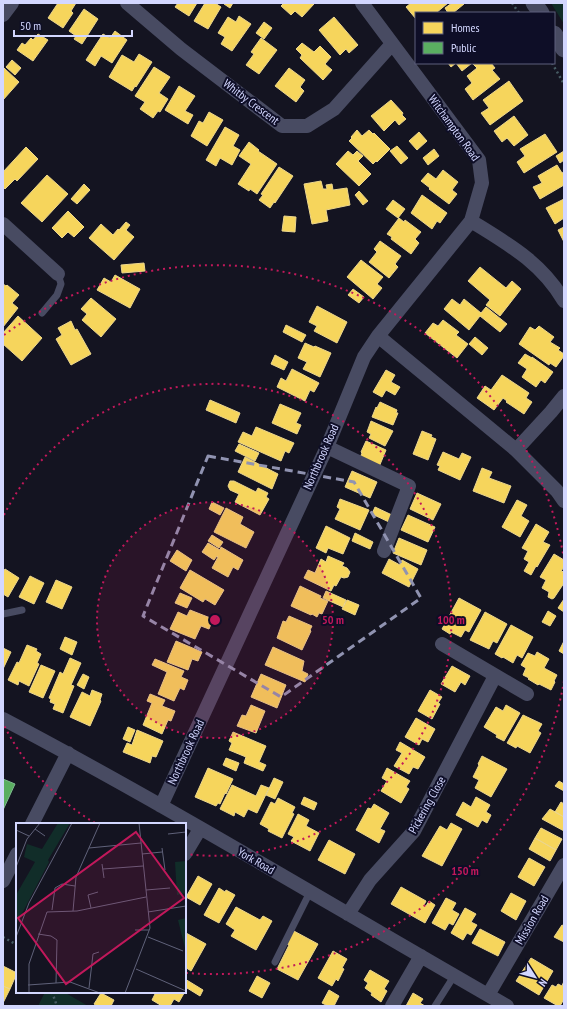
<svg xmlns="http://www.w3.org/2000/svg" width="567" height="1009" font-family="'PT Sans Narrow',sans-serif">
<rect width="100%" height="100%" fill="#141421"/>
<path fill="#112d29" d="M551,3H564V24Z
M45,992H64L88,1006H38Z"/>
<path fill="#f6d55c" stroke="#ecd68d" d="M58,3H76L71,11L73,13L63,28L48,18Z
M178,3H197L189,16L175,7Z
M205,3H215L221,7L208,29L194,21Z
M225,3H233L230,8L224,4Z
M284,3H313L314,4L302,17L295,11L291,15L281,6Z
M411,3H448L436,13H416V19L406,7Z
M452,3H463L464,4L453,13H448L445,8Z
M84,9L98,19L82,44L74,39L76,36L69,31Z
M239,16L251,24L232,51L221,44L225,37L218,33L228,17L236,22Z
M334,17L358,45L349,53L346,49L340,55L319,30Z
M264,22L272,28L264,39L256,33Z
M115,31L127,40L112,63L101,56L95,66L86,60L103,34L110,38Z
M38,34L48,40L33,61L17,50L22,43L25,45L31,38L33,40Z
M261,38L277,50L259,74L246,65L254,54L251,52Z
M302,43L314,52L320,46L331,57L325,64L332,70L323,80L300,58L302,55L296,49Z
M139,54L152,62L136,87L135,86L132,91L109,77L122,55L134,62Z
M12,60L21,68L15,75L6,67Z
M448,63H472L462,71L456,63L451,67Z
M475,63H491L495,68L492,70L500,79L473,100L465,89L472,83L467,76L477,68L473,64Z
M154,67L170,77L159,93L168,99L160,112L158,111L153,118L140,109L145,102L135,96Z
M3,68H4L19,82L3,100Z
M289,68L305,80L300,87L304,91L296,102L275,86Z
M509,81L523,101L490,125L481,113L489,108L483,100Z
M179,86L195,96L185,111L193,115L188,124L165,110Z
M391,100L403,113L402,115L406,119L399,125L395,120L384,131L371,116Z
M209,112L223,120L207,146L191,136L199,121L203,123Z
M514,116L528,135L514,146L507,138L502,142L494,131Z
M225,127L239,135L233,146L240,150L232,165L220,158L216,166L206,160Z
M357,130L362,136L369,130L373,134L374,133L390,149L377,162L376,161L373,164L349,141L352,138L351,137Z
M419,132L427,141L417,150L409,141Z
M545,134L557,152L524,173L517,162L525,156L520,149Z
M249,142L259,150L258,151L277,164L257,194L250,189L249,191L238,184L251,164L239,156Z
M397,146L408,158L401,164L390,151Z
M26,147L38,159L17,181L15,179L5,189L3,187V172Z
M434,149L439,156L428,165L423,158Z
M348,151L353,155L357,151L363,156L358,161L371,174L359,186L336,164Z
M564,151V160L560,163L556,156Z
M557,165L562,173L564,172V185L540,199L533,187L542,183L538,176Z
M279,167L293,176L275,203L274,202L270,208L259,200L263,195L261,194Z
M443,170L458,182L452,190L457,194L449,204L429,189L430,188L421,181L428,173L436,179Z
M47,175L68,194L42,222L21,203Z
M321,181L323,189H327L326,185L332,184L333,190L347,188L350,205L326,210L328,221L312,224L304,184Z
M84,184L90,190L77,204L71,199Z
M359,191L368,201L363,205L355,195Z
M422,195L447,213L440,223L437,221L432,229L411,213Z
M564,199V218L555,224L546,208Z
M393,200L405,209L398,218L386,209Z
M68,211L84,227L74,237L68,232L62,238L52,228Z
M284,216L296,217L295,232L282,231Z
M399,218L404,222L405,220L421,232L415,239L419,243L411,254L391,239L392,237L387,234Z
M126,222L130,225L126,230L134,237L114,260L89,238L101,224L113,235L118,229L119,230Z
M564,227V242L558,230Z
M380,241L401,256L395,264L398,267L389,278L369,262L377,252L374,249Z
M361,260L383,277L377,284L382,288L373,299L347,277Z
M144,263L145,271L122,273L121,265Z
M480,267L506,288L512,281L521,289L500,316L486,305L490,300L468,281Z
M115,275L140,289L130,308L97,290L104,278L111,282Z
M3,284L6,286L7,285L19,295L12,303L18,308L3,327Z
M353,289L364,297L359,303L348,295Z
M91,298L116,319L101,337L82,320L87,314L81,309Z
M452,299L460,305L464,299L481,313L486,307L507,324L500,332L480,316L469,330L444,309Z
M317,306L347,322L337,343L314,331L317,326L309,322Z
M18,316L42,338L22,361L3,344V333Z
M443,320L459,332L456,335L468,344L457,358L425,333L433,323L438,326Z
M71,321L75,330L77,329L91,354L71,365L56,339L62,335L58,328Z
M286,325L306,335L302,342L283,332Z
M539,326L554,337L550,342L560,348L558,350L564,354V356L556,367L550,363L549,365L519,344L530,327L535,330Z
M475,337L488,348L482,355L469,344Z
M305,343L314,347L315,346L331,353L320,377L303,369L307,362L298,358Z
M525,354L532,358V357L553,372L545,383L541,380L536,387L522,377L527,369L518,363Z
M275,355L288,362L284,370L271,364Z
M292,369L319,383L314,392L310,390L305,401L277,387L281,378L286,381Z
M386,370L395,375L391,382L400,387L395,395L386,390L382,397L373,392Z
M502,375L529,393L526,398L532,402L524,414L506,402L507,401L503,398L494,410L477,398L485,386L491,390Z
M210,400L240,413L236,423L206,410Z
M380,402L397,410L396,413H398L393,425L372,417L376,407L377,408Z
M280,404L301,413L296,423L301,425L297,434L272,423Z
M371,421L393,431L385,446L369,438L371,434L367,432Z
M256,427L294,443L289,453L285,451L281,461L238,442L243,432L252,436Z
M422,431L432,435L431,437L436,439L428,460L413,454Z
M366,441L386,450L379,467L360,458L362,453L361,452Z
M239,444L259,453L255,461L235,451Z
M443,452L459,459L462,453L471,457L460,480L438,470L440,466L437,465Z
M245,457L278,474L272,489L238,472Z
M482,468L492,472L489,478L511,486L504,503L473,491Z
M352,471L377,482L370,498L345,487Z
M230,481H234L256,492L258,488L268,493L266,497L269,499L260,515L235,502L239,494L230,490L228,486Z
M417,493L441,504L433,520L410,509Z
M340,499L369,510L360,530L335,519L340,509L337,507Z
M517,500L527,505L521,516L529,521L520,537L502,527Z
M212,502L224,508L220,515L209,509Z
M375,507L392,515L389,522L372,514Z
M226,508L243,517L240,524L254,532L246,548L214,532Z
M408,515L435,527L428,542L401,530Z
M536,524L549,532L543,542L550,545L537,567L536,566L531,575L524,571L529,562L524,559L528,551L522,548Z
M326,526L350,538L343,554L328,548L326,553L316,548Z
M355,533L373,542L370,549L352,541Z
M212,535L223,542L219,548L208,541Z
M399,538L427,550L421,565L393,553Z
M208,543L220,550L221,547L243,560L238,570L233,567L228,577L212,568L218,557L217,556L214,560L202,552Z
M177,550L192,560L186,571L170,561Z
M554,554L564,560V567L561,571L564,572V583L554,598L552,599L548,597L549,592L542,588L546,580L540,577Z
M328,556L344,563L342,566L347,568L350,572L348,577L344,578L341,577L336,586L334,585L331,591L304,578L308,570L315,573L321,559L326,562Z
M389,559L400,565L402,560L418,569L409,587L382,573Z
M5,569L19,578L8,597L3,594V572Z
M190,570L224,590L215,605L205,599L203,602L180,588Z
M30,576L44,583L34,604L19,597Z
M56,580L72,587L62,609L46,602Z
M300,586L321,596L320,598L328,601L322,614L319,613L317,617L312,614L311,615L291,606Z
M326,591L346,600L343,607L323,598Z
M180,593L192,598L187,608L175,603Z
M459,598L481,610L469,632L465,630L461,637L451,632L450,634L442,629Z
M564,599V612L558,608Z
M347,600L359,605L355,615L342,609Z
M190,610L213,619L209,629L201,626L195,639L170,629L178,612L187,616Z
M548,611L556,616L550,626L542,622Z
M485,612L507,624L497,643L493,641L489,649L470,640Z
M289,616L312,626L310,630L311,631L302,650L277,638L283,621L286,622Z
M511,625L533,637L522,658L517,655L513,663L503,657L502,658L495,654Z
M65,637L77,642L72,655L60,649Z
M176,641L202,652L198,661L192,659L188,670L167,662Z
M564,641V654L559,651Z
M27,645L37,649L36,651L41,654L37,663L39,664L29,686L19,681L18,685L8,680L17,662L19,663Z
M273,647L304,661L302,671L308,674L305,682L265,665Z
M3,648L11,652L3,669Z
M537,652L549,659L544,668L557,675L554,681L555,682L551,690L539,684L538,685L528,679L529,678L523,675L526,668L521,665L528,653L535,656Z
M70,658L81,663L71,685L74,686L63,713L53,709L55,704L50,702L51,699L49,698L60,672L63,674Z
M155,659L184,671L181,677L188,680L184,690L180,688L174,701L158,694L167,672L152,665Z
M41,665L55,671L43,698L29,692Z
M452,666L470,676L465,685L461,682L455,692L441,684Z
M83,674L89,677L84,689L77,685Z
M261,674L286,685L277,708L251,697Z
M92,690L102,694L100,700L101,701L90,726L70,717L82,692L90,696Z
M430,690L442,697L438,703L440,704L432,719L418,711Z
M150,694L165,700L162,706L175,711L171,721L168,720L162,734L143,725L152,703L147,701Z
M251,705L265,711L256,733L237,726L242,715L246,716Z
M506,705L520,713L504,741L496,737L497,735L484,727L496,707L503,711Z
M523,715L542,724L538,731L541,733L530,753L517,746L516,748L507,743Z
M416,718L435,729L428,742L422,739L419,745L405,737Z
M128,727L135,730L130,742L123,739Z
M137,730L163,741L156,757L152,756L150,763L123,752L127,743L132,745Z
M233,732L266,746L259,762L266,765L263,771L244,763L246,757L229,750L232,743L229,741Z
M400,742L425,757L418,769L413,767L409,774L394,766L402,753L396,750Z
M482,756L507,769L491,797L475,788L479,780L473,777L479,765L478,764Z
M226,758L239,763L236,771L223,765Z
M208,768L233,779L226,794L225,793L220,804L218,803L216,806L195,797Z
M387,768L410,781L406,787L409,789L401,803L381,791L387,781L382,778Z
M274,778L283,782L275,799L266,795Z
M559,781L564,784V791L555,786Z
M232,785L256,796L261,785L269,788L257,813L248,809L244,817L235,812L234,816L220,809Z
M304,797L317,803L314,810L301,804Z
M476,797L490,805L486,812L491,815L487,823L482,820L478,827L456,815L463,802L471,807Z
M278,798L295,807L292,813L294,814L282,838L268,831L269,829L260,824L271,802L275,804Z
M561,802L564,804V817L555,812Z
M374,804L389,813L380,829L385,831L379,843L356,830L368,808L371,809Z
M550,809L564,817V831L542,819Z
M298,814L309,820L306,826L319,833L310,851L291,841L294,837L288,834Z
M451,823L462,829L442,866L422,856L440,826L447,830Z
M541,828L562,839L556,850L535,838Z
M535,838L556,850L550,861L529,849Z
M329,840L355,854L345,874L318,860Z
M529,858L545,867L534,886L518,877Z
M198,876L212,884L200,905L186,897Z
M401,887L426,901L424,905L426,906L429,901L435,905L425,923L391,904Z
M219,888L225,892L226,890L235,895L219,923L204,915Z
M511,893L526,901L516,920L501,911Z
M446,898L456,903L452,910L459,914L453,925L449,923L445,930L432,923Z
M236,907L260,920L263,916L272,921L256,950L231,936L235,930L226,924Z
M465,908L476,914L471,922L477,925L471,935L467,933L463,940L451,933Z
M562,925L564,926V942L554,937Z
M480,929L505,942L498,956L472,943Z
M292,930L318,944L298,980L277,969L289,945L285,943Z
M186,933L206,944L191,971L185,967V936Z
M333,951L347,959L342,968L344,969L338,981L336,979L332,986L318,978Z
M531,958L553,971L539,995L516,981Z
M3,966L17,973L10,989L3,986Z
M370,970L389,981L384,989L387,991L381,1002L371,995L372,993L365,988L368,983L364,980Z
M257,976L270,983L262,998L249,991Z
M185,979L203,990L200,996L187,988L179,1002L174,999L170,1006H162L152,1000L156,992H185Z
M564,981V999L560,1006H558L544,998L552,985L556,987L558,984L562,986Z
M3,986L10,989L3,1003Z
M329,990L339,996L334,1006H328L322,1003Z
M101,993L114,1000L111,1006H97L94,1004Z
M413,993L423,999L420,1003L425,1006H406Z"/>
<path fill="#5aae61" stroke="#7eba90" d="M3,779L15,784L3,810Z"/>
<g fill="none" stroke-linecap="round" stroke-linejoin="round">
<path stroke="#465b63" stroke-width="2.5" stroke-dasharray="2 3" stroke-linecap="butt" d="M512,3L519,13
M552,63L564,84
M3,937L17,945
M52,992L57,1006"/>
<path stroke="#484b62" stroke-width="7" d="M42,313L57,295L61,284L58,274
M3,614L22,610
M275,962L310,892
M435,1006L454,976"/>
<path stroke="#484b62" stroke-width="14" d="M127,3L181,49L282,126H307L334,109L392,44
M3,15L12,3
M471,221C508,244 541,262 564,301
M3,224L58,274
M378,336L516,450L557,491L564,501
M327,447L409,486L384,551
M516,450L551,412L564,396
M442,644L527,694
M3,719C174,809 339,910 507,1006
M161,806L327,447L364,357L378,336L471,221L482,183L479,160L362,3
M32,824L68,753
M185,854L200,829
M3,881L17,854
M348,914L370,880L414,831L495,676
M488,995L564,865
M392,1006L421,956"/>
<path stroke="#484b62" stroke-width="17" d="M534,3L541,13
M554,34L564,49"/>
</g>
<path fill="none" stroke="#9093b1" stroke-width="3" stroke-dasharray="8 5" stroke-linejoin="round" d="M208,456L354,482L421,598L281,697L143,616Z"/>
<circle cx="215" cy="620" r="118" fill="#c2185b" fill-opacity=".12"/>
<g fill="none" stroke="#c2185b" stroke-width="2" stroke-dasharray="2 4">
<circle cx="215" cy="620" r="118"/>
<path d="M95 823A236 236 0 0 1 4 725M4 515A236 236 0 1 1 186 854"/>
<path d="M564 681A354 354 0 0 1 187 973M4 335A354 354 0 0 1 564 559"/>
</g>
<g text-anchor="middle" stroke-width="4" stroke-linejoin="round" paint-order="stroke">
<g font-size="12" fill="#d3d7ff" stroke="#0e0e27">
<text transform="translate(251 102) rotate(37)" y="4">Whitby Crescent</text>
<text transform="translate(454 128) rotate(54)" y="4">Witchampton Road</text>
<text transform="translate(321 457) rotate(-66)" y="4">Northbrook Road</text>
<text transform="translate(186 752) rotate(-65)" y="4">Northbrook Road</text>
<text transform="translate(427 805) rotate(-61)" y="4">Pickering Close</text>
<text transform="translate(256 861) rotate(30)" y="4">York Road</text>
<text transform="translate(532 920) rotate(-60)" y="4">Mission Road</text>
</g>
</g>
<g transform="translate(16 823)">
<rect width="170" height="170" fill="#141421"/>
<path d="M42,0H54L32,37L33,39L0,102V72L19,39L8,34L11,21L26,26ZM170,38V70L161,72L159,39ZM170,95V129L162,97Z" fill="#112d29"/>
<path fill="none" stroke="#60627a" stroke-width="1" d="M19,6L29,13M0,7L13,13M152,11L170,9M73,25L125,20M146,25L149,47M126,31L146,29M86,41L88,55M0,44L11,16L24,0M87,46L127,43M130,67L154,65M75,85L72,72L82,69M36,87L39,65L46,61L59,63M57,88L60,54L84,0M132,89L170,83M119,107H133M22,111L35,113L41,117L40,160M0,114L13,80L56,0M132,114L167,128M120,146L170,168M12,162L54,159L84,170M73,165L77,131L83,129M13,170V141L31,89L61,88L130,74M109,170L134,105L123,0"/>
<path fill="#c2185b" fill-opacity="0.15" stroke="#c2185b" stroke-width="2" d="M120,9L168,75L50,161L2,95Z"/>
<rect width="170" height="170" fill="none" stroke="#d3d7ff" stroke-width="2"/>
</g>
<circle cx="215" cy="620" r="6" fill="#c2185b" stroke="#0e0e27" stroke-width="2"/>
<g font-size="12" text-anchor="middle" font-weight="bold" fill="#c2185b" stroke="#0e0e27" stroke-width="4" stroke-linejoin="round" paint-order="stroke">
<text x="333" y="624">50 m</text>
<text x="451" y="624">100 m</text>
<text x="465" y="875">150 m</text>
</g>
<rect width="567" height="1009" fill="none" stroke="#d3d7ff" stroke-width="8"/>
<rect x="415" y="12" width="140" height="52" fill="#0e0e27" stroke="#5d5e7d"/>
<rect x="423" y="22" width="20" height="12" fill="#f6d55c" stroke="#5d5e7d"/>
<text x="451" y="32" font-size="12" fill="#d3d7ff">Homes</text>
<rect x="423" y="42" width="20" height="12" fill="#5aae61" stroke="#5d5e7d"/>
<text x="451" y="52" font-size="12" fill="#d3d7ff">Public</text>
<g transform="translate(535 977) rotate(126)" stroke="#0e0e27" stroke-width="3" paint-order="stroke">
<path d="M0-3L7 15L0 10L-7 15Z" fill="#d3d7ff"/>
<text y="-6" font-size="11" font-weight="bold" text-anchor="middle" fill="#d3d7ff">N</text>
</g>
<path d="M14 30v6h118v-6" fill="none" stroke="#d3d7ff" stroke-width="2"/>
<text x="20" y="30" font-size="12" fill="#d3d7ff" stroke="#0e0e27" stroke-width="3" paint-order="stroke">50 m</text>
</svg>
